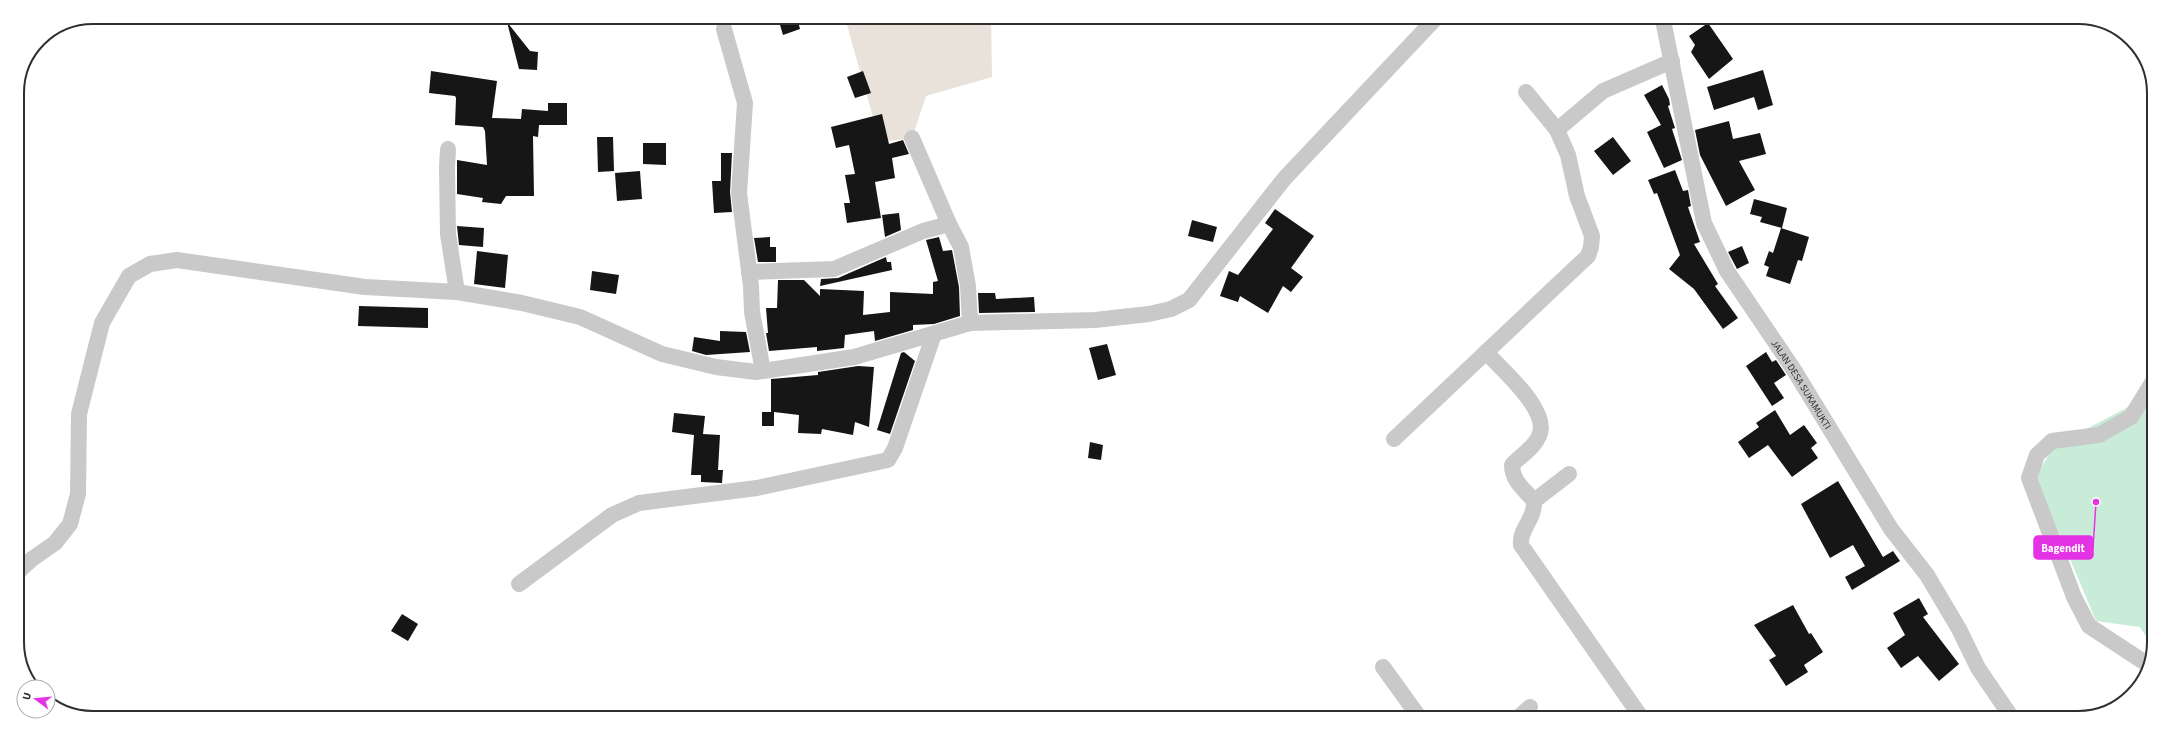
<svg xmlns="http://www.w3.org/2000/svg" width="2171" height="735" font-family="'Source Sans 3',sans-serif">
<rect width="100%" height="100%" fill="#fff"/>
<path fill="#e9e2da" d="M845,18L991,19L992,77L926,96L912,138L880,142Z"/>
<path fill="#c9ecd9" d="M2152,375L2150,643L2140,627L2096,621L2068,554L2051,524L2033,481L2054,446L2132,405Z"/>
<path fill="#161616" d="M778,18H797L800,29L783,35Z
M507,22L530,51L538,52L537,70L519,69Z
M1708,23L1733,59L1709,79L1691,52L1695,45L1689,36Z
M1763,70L1773,105L1758,110L1754,97L1714,110L1707,87Z
M431,71L497,81L492,118L521,119L522,109L548,111V103H567V125H539L538,137L533,136L534,196H506L501,204L482,202L483,198L457,194V160L487,165L485,131L483,127L455,125L456,98L455,96L429,93Z
M863,71L871,93L855,98L847,77Z
M1662,85L1669,99L1670,105L1668,106L1675,128L1672,129L1682,160L1664,168L1647,132L1661,125L1644,95Z
M882,114L889,144L903,140L909,154L892,158L895,178L875,182L881,218L847,223L844,203H850L845,175L855,174L849,145L836,148L831,127Z
M1729,121L1733,139L1760,133L1766,154L1739,161L1755,190L1726,206L1700,155L1695,130Z
M597,137H613L614,171L598,172Z
M1613,137L1631,161L1613,175L1594,151Z
M643,143H666V165L643,164Z
M721,153H732L730,192L732,212L714,213L712,181H721Z
M1675,170L1683,191L1688,190L1691,206L1688,207L1700,242L1694,244L1718,284L1715,286L1738,318L1723,329L1694,289L1669,269L1680,255L1657,193L1654,194L1648,180Z
M640,171L642,199L617,201L615,173Z
M1754,199L1787,208L1782,228L1760,222L1762,217L1750,214Z
M1275,209L1314,236L1291,268L1303,277L1291,292L1283,286L1268,313L1240,296L1238,302L1220,296L1229,271L1238,275L1273,229L1265,223Z
M899,213L901,230L885,237L882,215Z
M1192,220L1217,227L1213,242L1188,236Z
M457,226L484,228L483,247L459,245Z
M1781,228L1809,237L1802,261L1798,260L1790,284L1766,276L1769,267L1764,265L1769,251L1773,253Z
M770,237V247H776V262H758L754,238Z
M939,237L943,251L952,250L959,287L960,316L934,324L913,325V330L875,341L874,331L845,335L844,348L817,351V347L769,351L766,333H768L766,308H777L778,280H804L820,296V289L864,291L863,315L890,312V292L933,294V282L938,281L926,240Z
M1742,246L1749,263L1737,269L1728,252Z
M477,251L508,255L505,288L474,284Z
M886,257L887,262H891L892,270L820,286L821,279L838,278Z
M592,271L619,275L616,294L590,290Z
M978,293H995L996,299L1034,297L1035,312L979,313Z
M359,306L428,308V328L358,326Z
M720,331L746,332L750,352L706,355L692,351L694,337L720,341Z
M1107,344L1116,375L1098,380L1089,348Z
M904,352L915,361L890,434L877,430L901,353Z
M1766,352L1772,362L1776,360L1786,375L1774,383L1784,398L1772,406L1746,366Z
M858,366L874,367L869,427L855,422L853,435L822,429L821,434L798,433L799,415L774,412V426H762V412H771V379L818,375V372Z
M1775,410L1790,435L1804,425L1817,443L1811,448L1818,458L1792,477L1768,445L1749,458L1738,442L1759,427L1756,423Z
M674,413L705,416L703,434L720,435L718,470H723L722,483L701,482V475H691L694,435L672,432Z
M1090,442L1103,445L1101,460L1088,458Z
M1838,481L1883,557L1893,551L1900,561L1852,590L1845,577L1865,566L1853,545L1830,558L1801,504Z
M1919,598L1928,614L1923,617L1959,664L1939,681L1918,656L1901,668L1887,648L1905,635L1893,613Z
M1793,605L1809,634L1811,633L1823,652L1804,665L1808,672L1786,686L1769,660L1776,656L1754,625Z
M402,614L418,624L408,641L391,631Z"/>
<g fill="none" stroke-linecap="round" stroke-linejoin="round">
<g stroke="#c9c9c9" stroke-width="16">
<path id="s1" d="M1663,20L1704,223L1727,271L1794,370L1891,529L1927,575L1959,629L1978,668L2012,718"/>
<path d="M724,29L745,103L739,193L751,286L752,312L763,371"/>
<path d="M1526,92L1557,130"/>
<path d="M912,138L949,224L961,247L968,286L970,323"/>
<path d="M448,149L447,167L448,234L457,292"/>
<path d="M749,272L834,269L923,231L949,224"/>
<path d="M1486,352C1502,370 1551,411 1539,436C1534,448 1520,456 1512,465C1512,481 1524,489 1534,501C1535,520 1519,529 1521,545L1641,717"/>
<path d="M1394,439L1588,256L1591,247L1592,236L1577,196L1568,155L1557,130L1603,91L1672,61"/>
<path d="M1534,501L1569,474"/>
<path d="M17,573L32,559L55,543L70,524L78,494L79,414L102,323L129,276L150,264L177,260L365,287L457,292L522,303L580,317L662,354L716,367L756,372L854,357L970,323L1095,320L1149,314L1171,309L1189,300L1284,179L1434,20"/>
<path d="M519,584L612,515L639,503L757,488L888,460L895,448L934,334"/>
<path d="M2150,666L2089,626L2074,597L2029,478L2037,455L2052,441L2099,435L2131,417L2152,383"/>
<path d="M1383,667L1419,717"/>
<path d="M1519,717L1530,707"/>
</g>
</g>
<g text-anchor="middle" stroke-width="4" stroke-linejoin="round" paint-order="stroke">
<g font-size="10" fill="#2f2f2f" stroke="#fff">
<text dy="4" stroke="none"><textPath href="#s1" startOffset="396">JALAN DESA SUKAMUKTI</textPath></text>
</g>
</g>
<path d="M0 0H2171V735H0ZM93 24H2078A69 69 0 0 1 2147 93V642A69 69 0 0 1 2078 711H93A69 69 0 0 1 24 642V93A69 69 0 0 1 93 24Z" fill="#fff" fill-rule="evenodd"/>
<path fill="none" stroke="#2f2f2f" stroke-width="2" d="M93 24H2078A69 69 0 0 1 2147 93V642A69 69 0 0 1 2078 711H93A69 69 0 0 1 24 642V93A69 69 0 0 1 93 24Z"/>
<path fill="none" stroke="#e432e5" stroke-width="1.5" d="M2096 502L2093 548"/>
<circle fill="#e432e5" stroke="#fff" stroke-width="1.5" cx="2096" cy="502" r="4"/>
<rect fill="#e432e5" stroke="#e432e5" stroke-width="1.5" x="2034" y="536" width="59" height="23" rx="4"/>
<g font-size="11" text-anchor="middle" font-weight="bold" fill="#fff">
<text x="2063" y="552">Bagendit</text>
</g>
<g transform="translate(36 699) rotate(286)"><circle r="19" fill="#ffffff" stroke="#acacac"/>
<path d="M0-3L7 15L0 10L-7 15Z" fill="#e432e5"/>
<text y="-6" font-size="11" font-weight="bold" text-anchor="middle" fill="#2f2f2f">U</text>
</g>
</svg>
